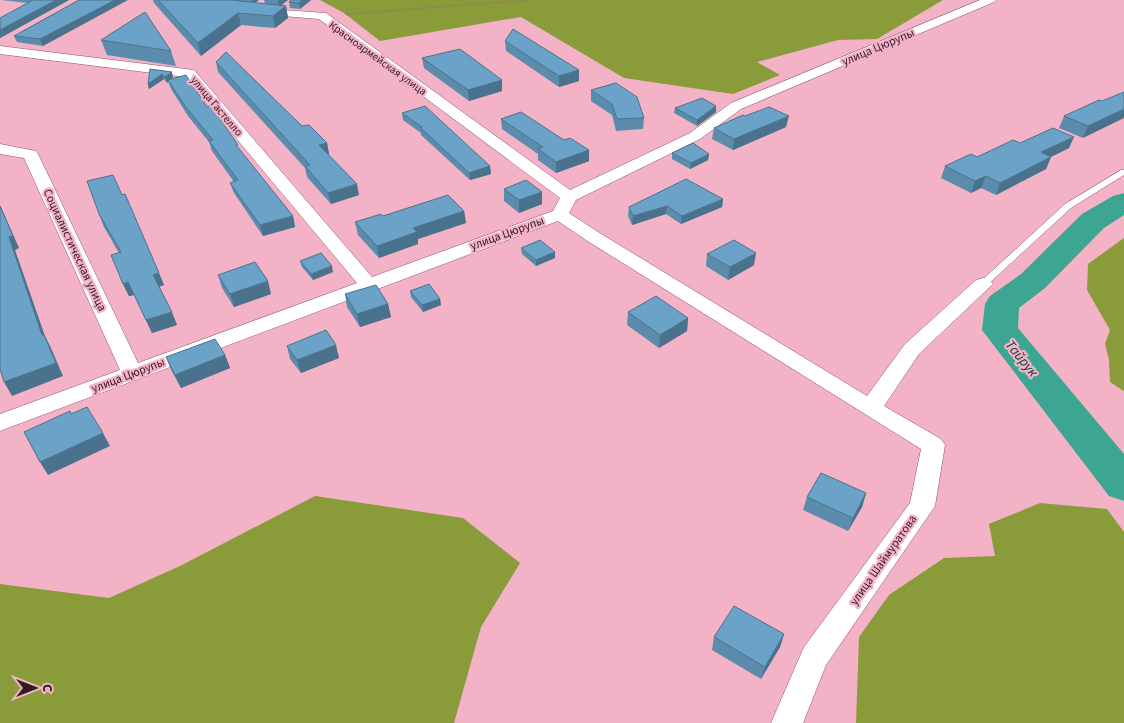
<svg xmlns="http://www.w3.org/2000/svg" width="1124" height="723" font-family="'Source Sans 3',sans-serif">
<rect width="100%" height="100%" fill="#f3b2c6"/>
<path fill="#8a9c39" d="M320,0H943L877,39L838,40L757,62L780,75L733,94L624,78L521,17L380,41L344,13Z
M1124,238V391L1110,382L1109,360L1105,344L1110,330L1087,290L1088,264Z
M315,496L463,518L520,563L481,627L454,723H0V584L109,598L180,566Z
M1040,503L1107,509L1124,532V723H856L859,637L889,595L944,558L995,556L989,524Z"/>
<g fill="none" stroke-linecap="round" stroke-linejoin="round">
<path fill="#3da693" fill-rule="evenodd" d="M1124,193V215L1104,228L1045,288L1019,308L1018,328L1124,454V501L1109,496L982,330L985,304L990,296L1021,274L1082,214L1113,196Z"/>
<defs>
<path id="service" d="M1121,170H1124V175L1071,208L986,286H980L978,284L980,282L1065,204Z"/>
<path id="minor" d="M980,0H996L994,2L741,109L700,139L576,200L569,213L598,232L867,396L905,344L976,280L983,278L990,280L993,284L919,354L884,406L941,439L945,445L935,506L826,665L803,723H771L804,647L910,503L921,449L586,240L558,221L0,431V414L120,370L24,158L0,154V144L36,151L38,154L138,363L357,283L185,77L0,54V46L194,70L372,277L553,211L560,198L319,19L259,14L255,12L253,10L255,8L326,13L570,190L690,133L731,103Z"/>
</defs>
<use href="#service" stroke="#8e5568" stroke-width="1"/>
<use href="#minor" stroke="#8e5568" stroke-width="1"/>
<path stroke="#986a79" stroke-width="2" stroke-dasharray="1 2.5" stroke-linecap="butt" d="M346,14L528,0"/>
<use href="#service" fill="#fff" fill-rule="evenodd"/>
<use href="#minor" fill="#fff" fill-rule="evenodd"/>
</g>
<path fill="#5c8cac" d="M1,0H69L0,38V18L28,3Z
M79,0L43,46L17,42L14,36Z
M153,0H259L255,3L265,4L264,0H288L281,5L286,6L288,18L275,28L241,25L201,56L154,3Z
M311,0L300,9L290,8L289,2Z
M101,40L171,51L176,66L107,55Z
M505,41L579,70V81L559,87L506,51Z
M422,58L502,80V91L469,101L424,68Z
M216,62L302,126L327,143L329,154H328L359,195L331,204L307,177L305,168L218,72Z
M150,69L173,77L172,79L207,107L239,150L293,216L295,227L263,236L234,193L230,183L234,182L212,151L209,142L188,116L171,89L168,81L167,83L164,79L149,89L148,84Z
M591,90L644,118L643,129L616,131L612,115L591,101Z
M1102,101L1083,138L1059,128L1064,116Z
M716,106V112L697,126L674,113L675,108Z
M402,113L490,166L491,174L470,180L421,135V133L403,120Z
M745,116L786,127L733,150L712,139L714,128Z
M501,119L564,140L589,150V161L556,173L538,160V154L502,129Z
M1020,143L1069,148L1051,157L1046,169L996,195L981,188L971,193L941,178L945,166L977,157Z
M672,153L709,154L708,160L690,169L672,159Z
M504,189L542,192V204L519,213L504,201Z
M122,195L164,285L159,287L177,325L152,333L134,295L129,296L123,284L119,253L104,227L99,214Z
M723,199L722,207L681,224L666,214L632,225L628,216L629,207Z
M464,211L466,223L418,239V244L379,258L358,235L355,222L383,216Z
M521,248L555,252V258L536,266L522,254Z
M707,254L754,265L728,280L706,266Z
M300,261L333,272L313,280L302,267Z
M218,275L271,294L234,307L222,288Z
M410,291L440,299L441,305L423,312L411,297Z
M345,294L388,304L391,317L360,327L347,307Z
M628,312L688,318L687,331L659,348L627,325Z
M287,346L339,358L301,373L290,359Z
M225,355L230,368L181,388L171,370L166,357Z
M866,493L862,507L848,531L803,510L807,497Z
M784,634L780,647L761,679L712,650L714,637Z"/>
<path fill="#4b728c" d="M56,0H69L0,38V30Z
M115,0H128L43,46L40,39Z
M252,0H259L253,4Z
M279,0H288L279,7L278,1Z
M302,0H311L300,9L299,3Z
M286,6L288,18L275,28L273,16Z
M238,13L241,25L201,56L198,43Z
M579,70V81L559,87V76Z
M172,72L173,77L167,83L165,77Z
M162,74L164,79L149,89L148,84Z
M502,80V91L469,101L468,90Z
M716,106V112L697,126V120Z
M1124,109V118L1083,138L1088,126Z
M789,116L786,127L733,150L734,139Z
M1074,137L1069,148L1036,164L1041,152Z
M327,143L329,154L321,156L319,145Z
M589,150V161L556,173V162Z
M709,154L708,160L690,169L691,163Z
M1051,157L1046,169L996,195L1000,183Z
M490,166L491,174L470,180L469,173Z
M986,176L981,188L971,193L975,181Z
M357,184L359,195L331,204L328,193Z
M542,192V204L519,213V200Z
M723,199L722,207L681,224L682,216Z
M0,205L19,248L15,250L45,336L51,348L63,376L12,396L4,382L9,237Z
M667,206L666,214L632,225L633,216Z
M464,211L466,223L418,239V244L379,258L377,246L413,228Z
M293,216L295,227L263,236L260,225Z
M555,252V258L536,266V260Z
M756,253L754,265L728,280L730,267Z
M332,266L333,272L313,280L311,274Z
M159,273L164,285L158,287L153,275Z
M268,281L271,294L234,307L230,294Z
M128,282L134,295L129,296L123,284Z
M440,299L441,305L423,312L422,305Z
M388,304L391,317L360,327L357,314Z
M172,312L177,325L152,333L146,320Z
M688,318L687,331L659,348L660,335Z
M336,345L339,358L301,373L297,360Z
M225,355L230,368L181,388L175,375Z
M103,433L110,446L48,475L40,462Z
M866,493L862,507L848,531L853,518Z
M784,634L780,647L761,679L765,667Z"/>
<path fill="#6ba3c8" stroke="#4b728c" d="M33,0H56L0,30V18Z
M79,0H115L40,39L14,36Z
M158,0H231L286,6L273,16L238,13L198,43Z
M291,0H302L299,3L289,2Z
M145,12L171,51L101,40Z
M513,29L579,70L559,76L505,41Z
M460,49L502,80L468,90L422,58Z
M226,52L302,126L309,125L327,143L319,145L357,184L328,193L305,166L310,165L216,62Z
M150,69L172,72L165,77L162,74L148,84Z
M186,75L207,107L211,106L238,145H236L293,216L260,225L230,183L238,180L209,141L213,140L185,106L168,80Z
M616,83L637,97L644,118L617,119L612,104L591,90Z
M1124,92V109L1088,126L1064,116L1099,100L1102,101Z
M702,98L716,106L697,120L675,108Z
M425,106L490,166L469,173L420,127H422L402,113Z
M769,107L789,116L734,139L714,128L743,115L745,116Z
M521,112L564,140L570,138L589,150L556,162L538,149L543,147L501,119Z
M1053,128L1074,137L1041,152L1051,157L1000,183L986,176L975,181L945,166L971,154L977,157L1013,140L1020,143Z
M693,143L709,154L691,163L672,153Z
M113,175L122,195L125,194L159,273L153,275L172,312L146,320L128,282L123,284L111,255L121,252L99,214L87,181Z
M686,179L723,199L682,216L667,206L633,216L629,207Z
M526,180L542,192L519,200L504,189Z
M448,195L464,211L413,228L417,232L377,246L355,222L381,214L383,216Z
M0,206L13,236L9,237L42,335H44L56,363L4,382L0,369Z
M540,240L555,252L536,260L521,248Z
M734,240L756,253L730,267L707,254Z
M321,253L332,266L311,274L300,261Z
M255,262L268,281L230,294L218,275Z
M429,284L440,299L422,305L410,291Z
M376,285L388,304L357,314L345,294Z
M656,296L688,318L660,335L628,312Z
M326,330L336,345L297,360L287,346Z
M215,339L225,355L175,375L166,357Z
M87,407L103,433L40,462L24,432L70,411L71,414Z
M821,473L866,493L853,518L807,497Z
M734,606L784,634L765,667L714,637Z"/>
<g text-anchor="middle" stroke-width="4.5" stroke-linejoin="round" paint-order="stroke">
<g font-size="11" fill="#331b23" stroke="#f3b2c6">
<text transform="translate(378 58) rotate(36)" y="4">Красноармейская улица</text>
<text transform="translate(217 106) rotate(50)" y="4">улица Гастелло</text>
</g>
<g font-size="12" fill="#331b23" stroke="#f3b2c6">
<text transform="translate(878 47) rotate(-23)" y="4">улица Цюрупы</text>
<text transform="translate(507 233) rotate(-20)" y="4">улица Цюрупы</text>
<text transform="translate(75 250) rotate(65)" y="4">Социалистическая улица</text>
<text transform="translate(128 375) rotate(-21)" y="4">улица Цюрупы</text>
<text transform="translate(883 560) rotate(-55)" y="4">улица Шаймуратова</text>
</g>
<g font-size="14" font-style="italic" fill="#003f35" stroke="#f3b2c6">
<text transform="translate(1022 358) rotate(51)" y="5">Тайрук</text>
</g>
</g>
<g transform="translate(35 688) rotate(90)" stroke="#f3b2c6" stroke-width="4" paint-order="stroke">
<path d="M0-4L9 19L0 12L-9 19Z" fill="#331b23"/>
<text y="-8" font-size="14" font-weight="bold" text-anchor="middle" fill="#331b23">С</text>
</g>
</svg>
